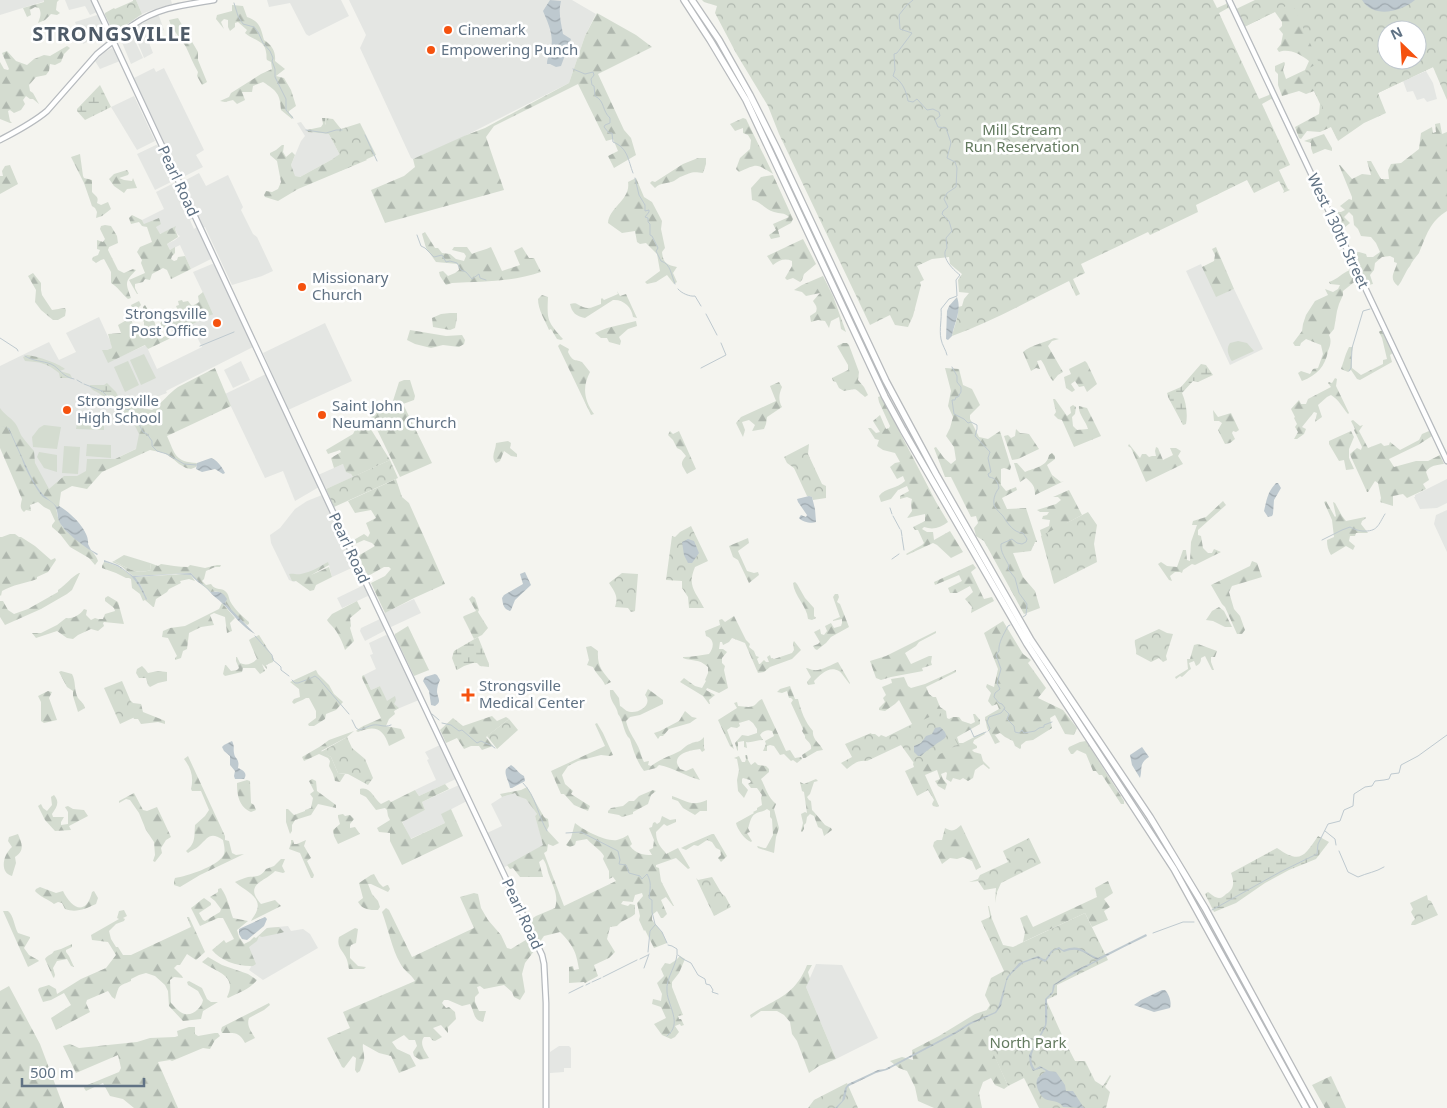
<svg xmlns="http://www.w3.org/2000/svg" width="1447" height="1108" font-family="'Noto Sans',sans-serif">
<defs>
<pattern id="forest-firs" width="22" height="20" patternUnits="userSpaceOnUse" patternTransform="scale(1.25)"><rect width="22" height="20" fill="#d4dcd0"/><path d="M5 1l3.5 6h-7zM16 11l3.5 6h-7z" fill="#afb7ae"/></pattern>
<pattern id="wetland-marsh" width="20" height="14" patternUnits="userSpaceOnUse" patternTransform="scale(1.25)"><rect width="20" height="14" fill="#d4dcd0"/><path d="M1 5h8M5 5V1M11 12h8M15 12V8" fill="none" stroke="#afb7ae"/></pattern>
<pattern id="park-crowns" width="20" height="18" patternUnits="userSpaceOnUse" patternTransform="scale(1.25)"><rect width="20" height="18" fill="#d4dcd0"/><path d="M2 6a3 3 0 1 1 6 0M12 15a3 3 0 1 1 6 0" fill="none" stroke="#afb7ae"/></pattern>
<pattern id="water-waves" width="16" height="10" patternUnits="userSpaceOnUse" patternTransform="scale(1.25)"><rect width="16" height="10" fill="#bec9cf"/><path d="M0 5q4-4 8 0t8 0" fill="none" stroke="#9ea8ae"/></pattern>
</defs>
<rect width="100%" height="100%" fill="#f4f4ef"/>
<path fill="#e4e6e3" d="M0,0H44L45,1L0,15Z
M65,0H91L97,12L90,15L85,6L69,10Z
M136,0H171L172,4L152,10L142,14Z
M267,0H341L349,16L309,36L306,34L290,3L269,7Z
M349,0H572L596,14L585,36L569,83L455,141L413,159L411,158L360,48L366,35Z
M97,15L99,17L104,26L94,31L95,37L91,40L83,44L75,22Z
M156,16H159L164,30L162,31L163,33L148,40L153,53L144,58L137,41H135L143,58L131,64L121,40L131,30Z
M112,48L115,52L120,61L100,69L95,61L105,52Z
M154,68L156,72L164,68L204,150L196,155L203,167L183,177L180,176L134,78Z
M1426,71L1433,83L1437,99L1427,102L1424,98L1417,100L1413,91L1407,92L1403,81Z
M134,96L155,141L137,150L111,107Z
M301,122L308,132L329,134L340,155L300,177L294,176L291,165L301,141L305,136L297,123Z
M156,145L160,146L174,179L171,182L155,190L137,154Z
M199,173L206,186L228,175L243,207L241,210L253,234L257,237L273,271L262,276L232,285L205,227L203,228L183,186L184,181Z
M174,183L177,184L193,218L190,220L194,229L197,227L211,259L191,269L180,245L170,250L167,244L175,240L180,236L178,235L175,229L159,234L156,227L144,224L142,220L164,209L156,192Z
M212,264L215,265L220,276L253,347L166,391L167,393L132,406L148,443L36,497L0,414V366L49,342L59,360L76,352L66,333L99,317L111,343L112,348L107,350L108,362L146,345L157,369L202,347L191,325L213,314L193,272Z
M1201,264L1217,296L1234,289L1263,349L1230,365L1186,271Z
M325,323L352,381L288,410L263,353Z
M241,361L250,380L233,388L224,370Z
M266,374L314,475H313L319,487L295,501L283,471L265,478L225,394Z
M343,464L353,477L326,489L318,475Z
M1447,479V503L1437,508L1420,509L1414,497H1415V495Z
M322,495L356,566L332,577L329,565L294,582L289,580L271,543L270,535L280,528L295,509L307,501Z
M1447,510V552L1434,524L1436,515Z
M364,585L370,595L342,608L337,598Z
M414,599L421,613L391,627L390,626L384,613Z
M380,619L384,627V631L365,641L360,631L361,628Z
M386,635L388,636L419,700L390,712L380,686L371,690L364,675L376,669L370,655L373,654L369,643Z
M440,745L456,779L419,796L415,790L436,780L427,760L429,759L425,752Z
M459,785L467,801L442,814L445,823L410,839L402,821L425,810L422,802Z
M515,793L517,796L526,798L537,814L535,816L544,846L503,868L487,833L502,826L491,804L502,797Z
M288,926L291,931L303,929L310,934L318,948L263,980L249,970L251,967L242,951L267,928Z
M816,964L842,965L878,1038L836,1059L806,987Z
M559,1046H569L571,1048V1068H564V1072L550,1073V1052Z"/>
<path fill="#d4dcd0" d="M1238,341L1247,343L1254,351L1232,361L1231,360C1228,354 1226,349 1230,343Z
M144,354L156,378L141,385L130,360Z
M128,361L139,385L125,392L114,367Z
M78,417L104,419V430L76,429Z
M44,425L61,427L57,449L33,447L32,437L39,428Z
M87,444L111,445V458L86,456Z
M64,446L80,447L78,474L62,473Z
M39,452L57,455V472L44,468L37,457Z
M124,555L150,563L151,570C135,575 128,568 114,561Z"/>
<path fill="url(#forest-firs)" d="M44,0H59L57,2L56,10L60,13L57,15L51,14L45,20L38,23C40,17 42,14 39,8L35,7L30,10L31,15L27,17L23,8L44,2Z
M1255,0H1360L1387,60L1425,64L1417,30L1447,0V83L1433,67L1378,93L1337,139L1331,127L1320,132L1307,131L1301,139L1299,138L1295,127L1319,114L1320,104L1314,91L1306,94L1299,91L1282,96L1278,85V74L1275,71V66L1284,62L1285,63L1283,70L1286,79L1305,70L1309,61C1301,54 1288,48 1279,52L1277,49L1281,44L1283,34L1279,29L1282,26V22L1275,12L1244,27Z
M232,5L243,6L247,17C260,21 261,29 264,40C272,45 276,52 275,61L285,69L276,76L284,78L291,90L296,106L289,111V113L293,117L292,119L281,110C280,94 277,91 263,82L253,86L252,92H242L245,100L237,104L233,100L225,102L220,101L229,97L231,93L261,74L272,69L271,62L267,60C266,58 267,55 266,52C265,40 252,40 245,33L247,30L238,22L235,23V27L230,31L228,27V20L224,19L221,22L224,29L216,19L217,15L232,11Z
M597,13L636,35L652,47L598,74L624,130L631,138L636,155L614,168L608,156L618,151L613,139L606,141L578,84L494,126L486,137L504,190L385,223L371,190L404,176L415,167L413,159L464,136L485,128L569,83L585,36Z
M178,18L198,52V60L207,82L202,85L197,76L198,72C193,64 190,55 186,47C181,38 172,30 169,20Z
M67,46L70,48L64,54L61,62L55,65L50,64L49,71L46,75L36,77L29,85L30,91L33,93L39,104L33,99H30L26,96L23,100L25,104L21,110L14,113L10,110L8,111L10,121L12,123H10L0,119V62L4,69L8,70L9,69L2,53L7,51L16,61L27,65L34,59L44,55L50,56Z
M322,118H325V124L367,160L298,189L278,201L265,197L264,195L266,191L272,192L278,189L281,182L277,161L270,155V153L276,150L282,145H284L283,152L286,157L292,152L295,155L291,165L295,176L300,177L340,155L329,134L308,132L307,130L321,127L323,124Z
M743,118L746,119L773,174C755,163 758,164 739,172L736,169L740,158L750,149L751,140L748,135L743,133V128L735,131L730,124Z
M1440,123L1442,134L1447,132V211C1430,221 1426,236 1419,253C1416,257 1412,261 1410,266C1405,272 1403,280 1398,286C1388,278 1395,272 1397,263L1394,262V258L1390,256L1382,257L1375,263L1374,270L1370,275L1373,284L1368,285L1353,253L1359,252L1366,254L1367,257H1373L1380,252L1376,243L1371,237L1361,236L1358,229L1354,225L1353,216L1349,212L1344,217L1350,223L1344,228L1341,229L1333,212H1341L1345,210L1340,206L1349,199L1352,200V197L1339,165H1340L1352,179L1362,174L1371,175L1367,161H1371L1381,179H1389L1388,170L1391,164L1401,163L1419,149L1421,133L1432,127L1433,133L1436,132L1435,124Z
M1324,134L1332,148V151L1325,149L1313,154L1311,148V143L1304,141Z
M80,154L83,176L84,178L92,180V192C96,197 99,196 97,203L101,205L108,202L111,209L102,216L96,218L97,212L95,208L92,206L84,183L71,157Z
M698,158H706V164L703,173C691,171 691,173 680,177C678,178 676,180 674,181C667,184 661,182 655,188L650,183L652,181L655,182L683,164Z
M10,165L18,184L0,194V176H3L2,171L5,166Z
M127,170L129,173L128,175L119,178L124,180L132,181L133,178L137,188L127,189L124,193L114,186L109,179L114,174Z
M773,175L793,219L791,223L778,230L780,237L771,239L769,235L776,230L773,224L789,217C784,212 780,214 774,212C765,209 761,202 752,200L751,188L761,177Z
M636,178L644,197L652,202L662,221L661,229L665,248L662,252C663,263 667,265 677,267L673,273L677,282L674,284L667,275L656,282L647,284L645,282L660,271L657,254L646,243L640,244L637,242L635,231L622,233L608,223C609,207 631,200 628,182Z
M132,215L142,220L144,224L159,218L161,224L156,227L160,234L176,226L175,229L178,237L167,244L170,250L175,247V253L172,256L171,259L174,261L177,260L178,257L185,256L191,269L171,279L167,270L163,268L152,274L150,280L145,279L143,282L135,284V288L138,294H137L129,280L145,273L141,263L142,260L137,252L140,247L152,242L147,227L142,226L139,222L131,224L129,218Z
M105,225L111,226L117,236L118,243L109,247L108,250L118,270L124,273L133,269L136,270C125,282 125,282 131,298L128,299C122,294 118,287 111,283V272L104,259L101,260L96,263L92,260L93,257L98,255L100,250L97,249V240L103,242L105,239L100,229L101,226Z
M425,232L435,248H438L442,253L450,254L456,259L464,261L466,256L464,253L452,250L454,247H467L472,254C478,251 485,250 491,247L502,271L520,265L514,251L522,247L529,258H534L541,272C513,282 482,281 452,283L446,285L440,276L439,272L443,271L448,276L455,273L459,270L458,264L436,262L426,248L422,234Z
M803,239L816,264L804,274L802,280L800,282L793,278L787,280L785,278L792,266V261C785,258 779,260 773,265L767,256Z
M1216,247L1234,289L1216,297L1202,267L1214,261L1215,255L1212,249Z
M1351,265L1358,281L1353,283L1343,291V295L1339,304L1337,311L1334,329L1329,335C1332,341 1330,346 1328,351C1325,367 1317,375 1302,381L1298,373L1301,371L1310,374L1313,369L1318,368L1323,354L1321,345L1306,339L1301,343L1300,346H1295L1293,343L1302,331L1303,324L1306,315L1315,301L1328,295L1325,289L1333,292L1338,289L1340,285L1330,284L1329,282C1338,279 1342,273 1350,270L1348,267Z
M33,273L41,283V290L42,295L52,310L65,308L66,310L65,316L58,320H53L41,310L35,302L36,290L28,276Z
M823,276L833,296L846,332L841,329L839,317L831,321L829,328L825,321L818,320L811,322L810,316L816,312C818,306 815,305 813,301L820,293L806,296L802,292L794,290L802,285Z
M617,291L620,296L626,294L637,318L633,317C632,307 623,299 613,300L585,318C576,316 572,313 570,304C577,302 577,305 583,307C589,310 595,306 601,304V299L602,298L604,300L618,294Z
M203,292L213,314L191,325L173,337L148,349L145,345L108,363L102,350H107L112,348L108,334L121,333L118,325L130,318L133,324L143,333L144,332V322L141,318L135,317L131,305L139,301L141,305L138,308L139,312H144L143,307L145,305L154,320L158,335L163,337L166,336L169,332L172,333L173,332L170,326L163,328L160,325L165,313H170L175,317L180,315L176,306L179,305L178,301L182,300L183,302L188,301L191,305H194L199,302L198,296Z
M542,295L548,297C547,320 547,321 563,339L561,340L557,339L551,329L549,330C545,320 538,310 538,299Z
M450,313H457V318L455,328L450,330L433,327L432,318L441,314Z
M636,321L637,326L628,329L619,337L621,341L620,345L609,342L607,338H601L595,333L607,328Z
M410,330L446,336L462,335L465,340L464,344L459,347L443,345L431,348L415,344L407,340Z
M1380,331H1382L1393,353L1390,355L1392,362L1360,380L1357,379L1351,370L1348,372L1341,369C1344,361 1345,355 1349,347H1353L1351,356L1352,368L1361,375L1383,364V360L1387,359L1382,338L1379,332Z
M1054,338L1059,339L1052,341L1048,346L1063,372L1058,375L1053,381C1047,375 1046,366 1041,360L1037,361L1040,369L1036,368L1031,371L1023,352C1031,345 1044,343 1054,338Z
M843,343H847L849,345L859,372L858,380L864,387L868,395L865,397C852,387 859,389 844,391L839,388L836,382L833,381L832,378L848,370V365L837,346Z
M560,344L569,349L568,352C573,362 574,359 582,362L590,372C582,387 584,400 594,414L591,415L558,346Z
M27,355C37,356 58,363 65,369L60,371L70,374L72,378H60L59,373C47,363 40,362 25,361L23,357Z
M1085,361L1087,363L1097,384L1087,392L1084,386L1079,387L1075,381L1071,384L1075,390L1072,392L1066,388L1064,377L1071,374L1069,369Z
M215,368L231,406L167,436C175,454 175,462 197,463L196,467L191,469L186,468L179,464L172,458L164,453L150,450L102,472L87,489L72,486L61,492L59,506L56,508C57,511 57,516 59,520C65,537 94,546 98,561L95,565L89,558L70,547L60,534L52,527V525L55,521L50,510L44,507L38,502L30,505L31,511L26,510L24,512C19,508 21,504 22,499L0,448V408C5,415 10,417 15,423C18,427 19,431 21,435C22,437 32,449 34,451L35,463L49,489L64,476H77L86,471L87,459H115L136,449L139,434L131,418H121L117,409L119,406L129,399L132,406L152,410C162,403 169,393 178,387Z
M945,368L959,369L963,385L972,389L980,405L970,415V419L979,437L988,439L1000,431L1011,467L1010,470L1004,468L1001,469V485L1006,491L1016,487L1017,490L1002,498L1007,509L1026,508L1037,542H1035L1031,551L1013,553L1023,577L1035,591L1040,608L1024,614L984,541L976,536L974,528L978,523L976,516L971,517L951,477H945L934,448L936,447L944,458L951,464L956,460L954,447L946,436L950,428L953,417L948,406L951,391Z
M1335,378L1337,379L1336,386L1349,413L1348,414C1342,407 1339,400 1331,395L1327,397L1318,405L1322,417L1315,422L1317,413L1314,412L1302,427L1306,429L1304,434L1297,439H1294L1298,432L1295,427L1297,424L1294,418L1295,417L1291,409L1299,400L1301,404H1306L1308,399L1331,387L1328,383L1329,382L1332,383Z
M404,380H410L415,396L414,400L403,404L432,463L400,477L370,415L392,404L399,382Z
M779,382L782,387C779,394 778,400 782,407L767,417L766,424L764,429L752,431L755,425L749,420L742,422L745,430L743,437L736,423L741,417L776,401L770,386Z
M881,396L936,502L948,522C940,528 933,530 924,527L922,529L927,532H933L934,540L950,531L963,552L951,558L937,545L933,543L907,555L906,554L922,545L924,543L918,530H915L913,527L925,521V514L907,518L912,511L911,504L912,499L907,497L900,499V496L909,491L907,486L898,490L891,499L881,502L879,496C886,487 897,489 905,481L903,476L897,479L890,467L895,463L900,462L895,453L883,450L877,446L879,440L875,439L868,428H871L876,433L880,432L873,421L880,415L886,429L889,428L890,426L879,402L878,397Z
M1053,399H1055L1067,416L1071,413L1070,407L1073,405L1076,407L1075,414L1072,417L1073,426L1077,430L1088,429C1086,421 1078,414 1079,406L1087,408L1101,436L1074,447L1062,420L1058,419L1054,415L1056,412Z
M1213,410L1218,417L1231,413L1239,430L1236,432L1233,431L1232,433L1235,439L1230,443L1225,444L1218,430L1222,423L1219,421H1214Z
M1353,420L1360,426L1363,425L1359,431L1368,448L1381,443L1384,446L1389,445L1390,442L1400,450L1419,440L1422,434L1429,431L1431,432L1432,436L1418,445L1389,459L1394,467L1416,461H1428L1440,455L1444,464C1437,465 1430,465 1426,472L1429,480L1423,484L1426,489L1407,498L1403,494L1393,496V506L1380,502L1381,498L1378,483L1375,481L1368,492H1367L1351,457L1350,454L1357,448L1361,450L1362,447L1354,430L1355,429L1351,421Z
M367,423L390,460L353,477L351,474L346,472L343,464L334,468L331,458L341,452L340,450L328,454L326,450L353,434L356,428Z
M1016,429L1020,433L1029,434L1039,449L1018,459L1012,460L1004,436L1008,435L1011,438L1015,436Z
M670,431L673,434L679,431L696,469L687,474C682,465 679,464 686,456L681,450L677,448L673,440L668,435Z
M1351,431L1354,437L1349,449V458L1354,469L1346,470L1344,460L1339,461L1329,444V441Z
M508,441L511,443L510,448L517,454V457L511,456L504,451L500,461L496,463C490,457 496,450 496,443Z
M1129,444L1140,458L1142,454H1146L1149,457L1152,456H1156L1155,451L1156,447L1158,448L1163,460L1173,455L1170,448H1176L1181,451L1178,456L1183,464L1146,482L1131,448L1128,446Z
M1052,453L1055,456V459L1047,465L1052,475L1061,482L1064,481L1035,495C1035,486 1033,484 1026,478L1020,482L1014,463H1017L1025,472C1034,468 1047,467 1049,455Z
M396,479L402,497L409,503L445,584L414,598L385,613L371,583L385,576L391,569L389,567H384L368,576L358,556L375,546L372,543L364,540L355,544L352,541L364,534L368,537L370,533L366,523L376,518L371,510L355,513L348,501Z
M1069,490L1082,515L1067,523L1044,545L1040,530L1049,526L1050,520L1042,519L1043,516L1047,515L1049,512H1040L1037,510L1056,504L1061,500L1058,497H1053Z
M1223,501L1226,505L1198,530V535L1201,536L1203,548L1208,553H1212L1214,549L1221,552L1195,565L1192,564L1183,570L1182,573L1180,572H1175L1170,576L1172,581L1169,580L1158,564L1161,562L1167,566L1177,567L1183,550H1186L1187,560L1190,561L1191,542L1197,525H1192L1193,521L1206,517Z
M1326,501L1335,517L1336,516L1333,502L1335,503L1342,516L1346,521L1365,517L1366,518L1362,521L1361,524L1368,533H1356L1355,536H1350L1349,541L1355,546L1353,550L1346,546L1331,555C1328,550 1327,546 1327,540L1334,537L1332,520L1324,502Z
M10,534H15L19,537H21L35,546L51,560L55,558L56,560L48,572L37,577V579C26,583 12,585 2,591L1,596L0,595V537H2Z
M748,538L749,543L738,551L747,571L754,573L758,572L759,575L749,583L738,560L733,557L729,546Z
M114,561C128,568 135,575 151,570L150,563L158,566L161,564C170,565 178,567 188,567L190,565L205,568L217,565H221L220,567H215L206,571L204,579L202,581L206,585L211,584C216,592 222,586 227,593C229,596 229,599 230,601C235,610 241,615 249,622V624L247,625L237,617L225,603L226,599C222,593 220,590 211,592L197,581L191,573L133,576L121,566L112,562Z
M1252,561L1257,563L1262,577L1232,586L1229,592L1234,609L1240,616L1245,630L1242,634H1237L1225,607L1222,604L1211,585L1250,566Z
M104,562C125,566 138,580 146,599L141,586L134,577L185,574L191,575L195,581L189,579L180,581L181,583L169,589L167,592L156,599L154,607H153L145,600L143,601L140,594L132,588L131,579L129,578H126L116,573L102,568V566Z
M328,562L329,565L311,575L329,567L332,577L316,585L314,590L310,591L296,581H292L289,574C294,573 296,575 301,574C311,572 319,567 328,562Z
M973,564L976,568L971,572L984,599L992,597L994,601L971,613L972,607L965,599L973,592L970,586L957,593H950L948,588L962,581L959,575L935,585L934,582Z
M79,573H80L72,590L67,594L41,609L5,625L0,617V601H3L8,610L14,614L28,609L58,592V590C66,585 71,577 79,573Z
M795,582L797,584L805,598L814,608V616L816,618L812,620L808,619C807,606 794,596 793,583Z
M835,594H838L839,597L837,602L840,604L849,627L831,637L826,643L817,650L815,649L813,646L818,644L820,642L814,632L820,629L821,634L824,635L827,631L825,626L831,623L834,628L841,626L842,623V619L833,621V620L840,617L833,597Z
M108,596L118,602L124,624L104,622L103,623L104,626L98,631L91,629L78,635L73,639L67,638L57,631L36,638L32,633H41L57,625L66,618C73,619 80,615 84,609L87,610L86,615L91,620L95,618L98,619H103L105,614L115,611L114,608L105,601V598Z
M472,596L475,598L479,610L478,612L488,628L482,635L474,639L463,617L464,616L476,611L469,599Z
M357,601L361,609L350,618L351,626L350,628L354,641L345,650C343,643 338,632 332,626C330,624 328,622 327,620L332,614Z
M222,603L235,618L230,623L232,631L227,633L225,617L214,613L210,615L214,625L201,627L189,633L187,649L183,651L181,658L175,660V658L177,656L168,638L162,637L163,631L170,628L185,626L219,609Z
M1219,607L1224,611L1232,627H1225L1213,621L1206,620L1212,611Z
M734,616L746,640L750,644L749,647L754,651L756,656L759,657L757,659L759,664H760L764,660L766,662H769L767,657L770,655L771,658L774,659L792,653L794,650L793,643L794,641L801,650L792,659L770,667L764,672L758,673L745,643L732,638L729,642L723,645L722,642H720L719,649H723L727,652L722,658V663L725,666L724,670L728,688L719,693L707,688L706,690L715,695L709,700L710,704H709L703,696L680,682L684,678L695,686L702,688L706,681L705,680L708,673V667C698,658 694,662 683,658V657C692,657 700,655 709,654C714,648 715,639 706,636L705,631L720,625L719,620L722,619L725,622Z
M1003,621L1023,654L1031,660L1028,663L1046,688L1038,698L1063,710L1077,728L1074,735L1065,734L1055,715L1050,718L1052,728L1033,740L1026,741L1021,745V748L1020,749L1015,746L1013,741L1005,737L1000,733L995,735L1000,742L995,744L987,728L985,717L999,709L997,704L992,706L988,701L991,693L986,687L987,684L994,687L998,669L984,633Z
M408,626L429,670L414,676L395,636V634Z
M936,631V633L919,642L916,646L905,653L911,664L929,656H932L931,662L932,665L922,668L923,671L891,677L881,680L876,678L870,661L886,656Z
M259,635L274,659L273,662L266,665L267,669L262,664L265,671L260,674L255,668H243L242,672L225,676L223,674L225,665H226L231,671L237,670L239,668L236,661V657H237L240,663C246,666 252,664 257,659L249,640L252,638Z
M1198,644L1217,651L1215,657H1211V662L1214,670H1212L1205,656L1201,658C1201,662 1200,664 1196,666L1194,661L1189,663L1191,669C1187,671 1186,674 1182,677L1180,676L1176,679L1175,677L1188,669L1187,659H1190L1194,645Z
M591,646L598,651C597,666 602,671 611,682L605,685C603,679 596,674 593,667L587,665L589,660L586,647Z
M838,662L850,683V684C846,680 843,674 839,671C829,665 820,675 814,681L815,684L808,685L807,682L811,677L806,668C808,668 811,670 814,670C818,672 833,664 838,662Z
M142,666L145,669L148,673L158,671L167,672V681L158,683L150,687L148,685L146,678H139L136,673L137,669Z
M316,670L318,674L329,685L334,694L343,702L336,710L326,714L325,719L314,726H309L308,724L316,718V711L309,698H306C302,701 298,701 294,704L292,702L294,699L300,697L299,689L290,682Z
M956,670V672L926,687L929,694L933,697H936L940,707L946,711L947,718L949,719L953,717H959L962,721L971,724L975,722L973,714H975L980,720V724L957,737L959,743H963L984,732L985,734L974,740L973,743L977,746V748L972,750L974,752L981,754L983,761L990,768L989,769L983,764L975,770L973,778L968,781L963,778L960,780L953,778L951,782L946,779L947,773L946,772L941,774L943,779L947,784L945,790L938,786L935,781L940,779L937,770L925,775L939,806L937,807L933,806L932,804L934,800L928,790L917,796L905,771L914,767L913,764L915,760L954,747L875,742L871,734H875L879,737L881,735L886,737L912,724L899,700L895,704L885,711L879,710V708L885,702L883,698L886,695L882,687L892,683L891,679L904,677L908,686L911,688L925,684Z
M61,671L72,674C76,681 74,691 78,698C81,702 84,703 85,708L78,712L73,696V691L67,687L59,672Z
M364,675L371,690L380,686L387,701L395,696L396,700L394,704L399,708L394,711L395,714L389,719L386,726L401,729L405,738L389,746C383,728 375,725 358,732L356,731C360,726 374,722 381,718L362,678V676Z
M790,686L795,699H798C801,711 805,722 813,731C812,740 820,743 823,750L817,751L805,758H803L802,755L811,749C812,744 808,742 805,738V736L802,731L803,729L791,703L793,700L791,698H789L787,691L782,693L777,692L780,689Z
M648,689L663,700V704L640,715L630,717L626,721C629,734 636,740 640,751C641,755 642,758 644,762L649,761L648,765L651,766C660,759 670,756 680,751C683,749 686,745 690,744C697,740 698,744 704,737V748L705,750L702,752L700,749C693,750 678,752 677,761C676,763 679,767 680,769L686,771L693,768L700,780C685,776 674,768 659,765L656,768L644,771C637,762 633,750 630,739C623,733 624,721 618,714C617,705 609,702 610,690H613L619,698L620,706C624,708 626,712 631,712C640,713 653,704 645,695Z
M48,691L52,692L49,698L57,720L44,723L41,721V702L38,696Z
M762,699L786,751L790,750L795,758L801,757L802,759L797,763L793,760L791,761L784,754L780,755L774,746L770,745L767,746V751H763L766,744L765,741L774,736L772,731C767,729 763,731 760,735L763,740C757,740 752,743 746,742L747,748L744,747V741L738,742V751L737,750L735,743L742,735L748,736L757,733V729L753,723L749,720L739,723L740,726L737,728L731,727L727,730L734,749L730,746L718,720L737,708L734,703L737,702L738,706C744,706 751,709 756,704C758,702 759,700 762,699Z
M131,701L133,703L141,704L143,712L163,720L165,721V724L158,722L141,724L138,719H134L127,702Z
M685,711L692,717L697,718L690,723L669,729L663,736H660L658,739L654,733L660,731L679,721Z
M492,716L497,721L506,717L509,719L486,737L493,746L482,750L479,746H471L464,749L457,738L446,743L440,730L453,718L463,726Z
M597,723L603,733L613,755L610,756L601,755L578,761L568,766L562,775L565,784L573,791L571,794L590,806L588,811L574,805L564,794H561L551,771L605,746L595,724Z
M354,731L347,737L321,751L331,757L338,773L345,774L340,782L335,781L333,774L329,766L330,761L328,758L319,754L304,761L302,757L321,746L329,740Z
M1086,741L1124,801V804H1121L1102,775H1099L1096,771H1093L1086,754L1077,750L1073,754H1071L1068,749L1069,747L1080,742Z
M745,755H747L748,760L751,765L755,762L758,765L766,766L769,769V772L761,779C766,788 767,796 776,804L774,809L779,828L776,837L774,853L758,848L757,846L764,848H766L773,835L772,819L770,817V811L767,809C763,812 759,811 755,814C750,817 750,824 748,828L750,832L747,833L752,841L751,842C745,840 737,829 736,823L754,813L753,812L757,810V808L762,805L761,798L762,795L757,788H751L748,784L751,782L750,780L743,778L742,779V783L748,790L744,798L738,791L737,780L739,770L737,759L734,758L739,756L742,762H745L746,759Z
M188,756L225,836V840L229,841L232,853L236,855L244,854L200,875L180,887L174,885V881L175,878C187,876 216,867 223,856C226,852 224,845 223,840C210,831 208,838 199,846C196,849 192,850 188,853L186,851C196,843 194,837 195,825L205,816L209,810L201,791H192L191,789C194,777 191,768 184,759Z
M312,779L316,781L317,791L336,805V808L318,804L311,815L295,820L292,825V831L290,834L286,822V809H288L294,815L305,811V810L311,808L313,798L310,794L314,791L309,781Z
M816,779L818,781L814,782L810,794L807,797L809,800L811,801L812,810L814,812L825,825L831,828L832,830L824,836L822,829L818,827L814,816L810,814L807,817L806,823L804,825V829L802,832L801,831L803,823L801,814L805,812L807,813L804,792L802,791L800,782L804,784Z
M247,780L250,781L251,803L254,805L256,810L251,812C239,807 237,795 237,783Z
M445,784L449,789L422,802L425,810L402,822L411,839L445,823L441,814L451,809L463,836L402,865L390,841V833L379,832L377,828L390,820L388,816L387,810L385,808L376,810L366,797L360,794V789C371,786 373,798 381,804L389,800L391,802L415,790L419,796Z
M527,787L544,817L548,819L549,826L547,830L559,843L553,846L548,844L547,851L544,853L564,906L616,881L613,877L609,879V871L603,859L604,856C600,849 592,845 587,839L576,841L575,845L570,847L566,845L571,838L575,823C583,830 606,842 617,840C621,839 625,837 628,835L632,844L630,846C636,854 643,855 652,855L649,850L653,848L654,840L649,828L652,827L653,823L655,822L657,824L660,822L662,816L670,820L676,819V822L667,826L664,824L656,832C656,840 659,846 665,852L666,854L678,848L690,868L688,869L676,858L656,865V867L659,868L661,881L674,906H673L666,897L661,900L667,914L663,918H661L657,911L652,915V920L662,932L667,943L654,948L645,930L644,931L639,920L640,916L637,903L643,896L642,893L635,895L633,902L623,901L621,904L628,906L630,904L635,905V914C628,920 623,919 617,926L610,927L607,939L615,952L609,958L594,965L598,976L585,983L584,982L569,983V967L573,966L574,970L579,969C576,951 573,945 560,932L544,936L539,943L530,920L536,916L555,908C559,895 553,887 549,875C547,870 547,864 543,859L539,862L543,877H520L513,868L510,869L507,865L543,845L535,816L537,814L526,799L517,796L515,793L502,797L500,794L521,790Z
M653,790L656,791L651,795L648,804L633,812V814L622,817L619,815L608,813V811L611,808L623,806L629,801H634L639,796Z
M134,793L143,810L147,811L157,807L171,837L166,840L161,848L162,853L155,862L153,861L155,855L154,842L146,830L139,813L130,800L126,799L119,803V801Z
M54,795C60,802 57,807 52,814L53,817H64L61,822V825L68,824V812L65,807L68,806L73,809L84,810L88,816L69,826L71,830L55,831L45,820L38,806L41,804L43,808L47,811L52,805L51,797Z
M672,796C687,801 691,807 707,800V811H700L695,815L683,808L678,801L672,799Z
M343,814L345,816L350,815L354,819L350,824V828L355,827L360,834L338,844L334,836L333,830L340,824L338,817V815Z
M961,825L981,867L976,870L972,861L963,857L957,859L950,858L942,864L933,846L934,842L937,840H942L945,828C952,832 955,831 961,825Z
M18,834C22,844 25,850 15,857L16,863L12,876C0,873 2,856 12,847L8,841L9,837Z
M712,834H714L727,856L721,862L718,858L721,855L720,850L716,848L712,842L707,840L698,846L694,845L686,850L681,848L689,844Z
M291,840H293L294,844H297L306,840L304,846L311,858L307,861L314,875L313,878H311L300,853L289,849L291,843Z
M281,859H285L282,866L285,872L283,873L275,871C265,882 243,884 261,904L275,900L281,906L251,921C253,917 256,914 257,910C262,896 242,889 235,882C239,880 244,878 248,877C257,876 261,877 266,869L274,866Z
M374,874L379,883L383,887L387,885H388L390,889L388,892L371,884H368L372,894L378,901L380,907L378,910C369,910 363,910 358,902L363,898L359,883L371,875Z
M1108,881L1113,893L1104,899L1110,907L1104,911L1108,920L1092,927L1085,913L1023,942L1025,932L1020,918L1027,915L1033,927L1097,897L1095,888Z
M40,887L56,893L63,891C71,908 86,917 92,892L94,891L98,898L96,904C85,909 76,913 65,909L62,903L58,902L54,904C48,899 40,897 35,891L36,889Z
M221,888C228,898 229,907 233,918L248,921L237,930L239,937L244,944L250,941L254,937L256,938L267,928L279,927L284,932L281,933L262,937L259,936L257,941L249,947L256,964L253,966C240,967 220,961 212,950L224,940L226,943L234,939L223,918H218L200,926L191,908C196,905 199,901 204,898L211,903V905L199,913L203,920L205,921L220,912L221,909L215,901L210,897L218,892V889Z
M474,893L478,894L481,908L488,920L501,935L507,948L511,949L529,938L534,951L525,963L522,974L525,992L520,1000L514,997L512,992L504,985L484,989L480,986L477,987L479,993L475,997V1002L479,1011H486L483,1022C473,1020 475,1013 470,1004L462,1006L448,1000H444L442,1003L446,1008L449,1007L455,1012L456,1019L448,1027V1033L441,1025L433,1028L442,1037L435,1041L432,1040L430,1037H424C419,1044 425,1051 429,1058L420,1060L414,1056L413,1052L417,1046L415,1040H409L404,1035L392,1042L397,1049L410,1055L416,1066L399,1073L391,1056L379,1053L363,1044C362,1050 365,1054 364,1060C363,1064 361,1067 360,1071L357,1073L355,1070L356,1058L353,1056L344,1068L342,1067L327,1038L350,1028L343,1012L415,981C411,974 404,971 400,963C392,949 388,928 382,912L386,908L389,910L412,957L474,928L460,897Z
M124,910L127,916L123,918L125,919L124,921L116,924L109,931L111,939L116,947H118L123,955H131L191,927L187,917H189L205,952L196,960L187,954L180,965H177L174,968L182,976L183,978L174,977L170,980L171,1003C175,1007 180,1013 185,1014C193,1016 202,1007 203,1000L198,991L188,985L187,982L189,981L202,988L207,999L211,1002H218L203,1011L201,1019L183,1021L169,1006L168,991L165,985L155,976L146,973L139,975L131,979V981C117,987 120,984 115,999L112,997L108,991L87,1000L86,1003L90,1012L56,1030L51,1018L71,1005L64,993L51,1000L43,1002L38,990L39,988L49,985L56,989L57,994L81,979L106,968L116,955L108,942L92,940L91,935L119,919L117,918L119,911Z
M3,911H8C14,916 14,926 18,933L30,937V938L24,948L29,955L38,960L39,961L28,967Z
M355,928L358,929L356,943L351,945L350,948V958L358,966L366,967L364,969H349C348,966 348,963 347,960C344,951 336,948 339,937Z
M72,944V947L66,950V952L69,956L74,967L71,966L67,959L57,961L53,968L55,975L54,978L53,977L45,959C47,955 52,955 54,951L61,949Z
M680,956L685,959L679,973L672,982V987L683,1015L678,1016L679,1019H681L684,1025L681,1026L680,1024L675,1026L679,1032L675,1037L671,1039L662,1035L654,1024L666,1018L661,1007L652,1004L653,999L661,1001L662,994L657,983L664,976L661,969L665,963L670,964L676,960Z
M208,957L222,965L248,974L257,980C250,989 238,993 228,998L227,997C238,975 216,972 202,962Z
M807,965H812L808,972L810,979L806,987L836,1059L819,1066L809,1073L797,1041L792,1034L790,1022L784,1015L777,1011H761L751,1018L750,1015C775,999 795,996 807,965Z
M9,986L40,1044L64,1108H0V991Z
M269,1003L270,1005L264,1010L249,1018C246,1026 252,1032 255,1038L245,1043C239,1031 234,1033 222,1033L221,1030L222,1027Z
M987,1010L980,1022L1008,1086L1004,1089L995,1085L991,1078L983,1082L979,1093L982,1108H934L918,1101L915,1087L907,1071L899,1068L890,1061L902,1057L913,1060L912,1050L939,1036L975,1014Z
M189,1027H195V1034L198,1036L215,1033H218L220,1036L215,1040L210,1049L203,1048L172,1061L170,1060L158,1062L178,1108H134L123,1099L110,1096L103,1083L86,1091L84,1088L85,1086L119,1072L121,1068L118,1055L76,1073L63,1046L70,1044L79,1048L137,1042L150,1038L175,1037L178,1036L177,1031Z
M1331,1076L1346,1108H1325L1312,1085Z"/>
<path fill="url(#wetland-marsh)" d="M100,85L111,107L85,120L77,111V109Z
M1201,364L1206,365L1213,375L1198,382L1193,381L1182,393C1186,402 1188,414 1186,424L1183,425L1168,397L1167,393L1181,387Z
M107,383L116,392L118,396L113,404C106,402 105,399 100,394C96,391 93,391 90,387V385H104Z
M136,410L152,411L158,410L161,412V415L149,422L148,428L155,430L157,433L155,439L151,443C145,437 144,429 141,421C139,416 137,415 136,410Z
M478,637L489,664V667L480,666L477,663H473L464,666L457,670L456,669L452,658L454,651Z
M1318,836L1329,842L1316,859L1289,870L1265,883L1236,903L1214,912L1205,894L1208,892C1211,894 1215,898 1219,898C1222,898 1224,896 1226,894C1235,889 1234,881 1231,873L1277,848C1300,864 1304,857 1318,836Z"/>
<path fill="url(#park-crowns)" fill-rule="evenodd" d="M133,0H136L142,14L119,30L113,31L105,15V13L114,8L115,9L133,1Z
M702,0H1213L1217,8L1226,4L1227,2L1230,9L1228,8L1219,13L1259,99L1269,95L1270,93L1273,100L1271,99L1262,104L1290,165L1279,170L1288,189L1290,190L1283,193L1284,191L1279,181L1254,193L1247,180L1196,205L1198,212L1150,235L1148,232L1081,264L1085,273L1073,279L1080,294L1076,296L1069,281C1030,300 993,321 952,336C954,326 959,317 958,307L962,306L964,299L969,293L959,292L958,280L962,274L950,264L949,257L932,259L917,266L924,280L920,282L921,285L913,316L908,327L895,325L890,315L870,325L779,134L768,106L736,53L715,13L717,6L704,2Z
M1255,0H1447V61L1439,64L1447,81V100L1433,67L1378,93L1386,113L1364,123L1338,141L1305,70L1319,63L1292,3L1242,28L1234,10ZM1387,30H1417V60H1387Z
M325,118L333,119L341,129L360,123L376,155L340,171L334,158L340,154L329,134L326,133Z
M809,444L808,454L822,484L826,486V498L813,500L812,497L807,496L794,468L787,463L784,457Z
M390,460L398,478L334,507L326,489Z
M1088,512L1097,525L1094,544L1097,562L1054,584L1041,536Z
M691,526L708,561L695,567C687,586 695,591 704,608H689L688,597L682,588V581L666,580L672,536L675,537L680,532Z
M622,573L638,574L635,611L631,612L628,608L615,607C619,596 614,591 609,583Z
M1159,629L1167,633L1173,634L1166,656L1167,660L1163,662L1159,658L1151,662L1136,654C1137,649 1134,645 1135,640Z
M122,681L137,716L120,724L104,688Z
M940,712L958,745L916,766L901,745L867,761C859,760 854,763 847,769L841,763L852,757L845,744L871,733L876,742Z
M509,719L518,730L497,749L487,736Z
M347,737L352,748L365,759L373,778L368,785L348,774L338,773L331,757L321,752Z
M1029,838L1041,863L1001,883L997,892L995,903L996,888L984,890L978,881L969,882L978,879L980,875L1008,862L1003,851Z
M712,877L722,894L725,896L731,907L714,916L696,878L698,880Z
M1427,895L1428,900L1431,901L1438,915L1415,925H1411L1412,922L1415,919L1411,912L1413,909L1410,903Z
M988,906H989L992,919L1003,945L1013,947L1085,913L1108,960L1057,985V995L1046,1000C1056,1021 1064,1041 1075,1061H1085L1095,1081L1103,1086L1110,1075L1111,1076L1105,1087L1110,1092L1106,1108H1039L1024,1078L1008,1086L979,1022L990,1005L985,995L991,978L1004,971L981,921L990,917Z
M847,1083L858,1108H808L814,1100Z"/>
<path fill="url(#water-waves)" d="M550,0L561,1C558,12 561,23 563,34L571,39L561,66L556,67L550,64H547C547,58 550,54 551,48C554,35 548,23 543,11Z
M1362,0H1415C1400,12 1374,19 1362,0Z
M957,297C962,311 954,323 952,336L948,340L946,339L947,311L949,306Z
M0,426L9,428C13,438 18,447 22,457C27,467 31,478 38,488C43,497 51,500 57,507L59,506C70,512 90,531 88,544L91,550L98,554L97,555C86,547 65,534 59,521C57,516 58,510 55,506C52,501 47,500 43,497C37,491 24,467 22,459L8,428Z
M211,458C216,459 223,468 225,473L223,474L215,469L202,472L196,469L197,463Z
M1276,483H1278L1281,488L1274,500L1273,514L1272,516L1268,517L1264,511C1267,499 1267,493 1276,483Z
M809,496L812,497L815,509L816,522C812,524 802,522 799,518L801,515L806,517L807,515L798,502L797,499Z
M688,539L694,541L699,553L692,563H688L684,555L682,542Z
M104,560L118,565L133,576L191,573C197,581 205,585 211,592C219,591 223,592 227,599L225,603L255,634C242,627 233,614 223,604C218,599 213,596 209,591C205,585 197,583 191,575L176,574L135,577L141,586L147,599L146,600C138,580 125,566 104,562Z
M525,572L531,585L515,600L511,610L510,611C503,609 503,604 502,598L504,595L523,584L520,574Z
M435,674L437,675L440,680C438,684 437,688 437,692C438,699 442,702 435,706L431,705L429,691L423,681L425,677Z
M940,727C953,738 942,739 935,745C930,748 925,752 921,756H918L914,752V746L921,743L926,736L932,734L935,728Z
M232,741C235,747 233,748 234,753C235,760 240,758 238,768C243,770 248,773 244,779H235L234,776L235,771L230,765V756L224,751L222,747L224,745Z
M1142,747L1149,757C1138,764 1143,769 1140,778L1132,765L1130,755Z
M511,765C516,768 518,773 524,776L525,781L512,788H510C509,781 504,775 506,769Z
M265,917L267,919L264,926L247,940L242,939L239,934V929Z
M1146,934L1147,936C1115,951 1085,967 1055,985L1053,993L1047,999C1047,1004 1048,1023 1046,1026C1041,1040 1024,1055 1035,1069L1040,1066L1049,1071L1056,1072L1065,1085L1066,1091H1073L1084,1108L1063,1107C1059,1100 1052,1102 1045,1099C1040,1096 1035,1086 1037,1080C1038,1076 1043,1074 1046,1071L1041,1068L1033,1071L1030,1065L1029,1055L1045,1025V999L1052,992L1053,985L1074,971L1097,960C1084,953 1079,946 1064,952L1059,949L1053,951L1047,960L1045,962L1037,958L1023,963L1010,975L1007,980L1001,1006L996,1013L971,1024L955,1034L887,1070L876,1073L849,1086L847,1088L845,1099L837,1108H835L842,1101L845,1088L848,1084L878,1070L885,1069L955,1032L969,1023L995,1012L998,1008L1007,977L1019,963L1038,956L1045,960L1051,951L1059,947L1063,950C1081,943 1083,952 1098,958Z
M1162,990H1165C1169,994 1172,1002 1170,1008L1154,1012L1134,1005L1141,1000Z"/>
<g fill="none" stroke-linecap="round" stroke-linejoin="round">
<path stroke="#bec9cf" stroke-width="1" d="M913,0L907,5L899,15L900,29L912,33L897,53L894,54L895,70L893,76C903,82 906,91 908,101L913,102L917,99L927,110L933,109L939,112L940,116L935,120L938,127L946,128L951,143L947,158L955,162L957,168L956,187L947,193L944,199L948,207L943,211L942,214L949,221L952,231L946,238L947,248C940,256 952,269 960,275L956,280L957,296L949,299L941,309C942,319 939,329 941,339C942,345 946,350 947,355
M234,3L238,16L243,24L254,27L258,32L263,43L270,51L273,58L272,61L275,69V77L286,99V110L293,118
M573,69L585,74L593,72L594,75L591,79L592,85L594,86L595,96C605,101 602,111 610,118V123L605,125L604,127L609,133H612L613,142C628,148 628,160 633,173
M306,130L326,133L336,130H342
M365,135L377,161
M635,178L639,195L645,205V211L649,210V212L645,217L648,218V222L650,224V235L652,236L658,248L656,251L661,261C671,264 671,275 675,284
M417,235L421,246L425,248L434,257L442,255L446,262L450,261L457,263L461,270L466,272L472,279L479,274L480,278L486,280
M678,289C681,293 690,297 695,296L701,306
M706,314L717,335
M0,338L17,349L18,351
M200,346L234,332
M25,356C32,361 43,361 51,364C60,368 62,377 74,379
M952,367L957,376V382L961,387V392L958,397H956L955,400H952L954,414L964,419L968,423L971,422L977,425V429L975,436L990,452L988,458L991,472L988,474L989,477C996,478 998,482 999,488C995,493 992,501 995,507C997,510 1000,513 1003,516C1008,524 1014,533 1023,533L1027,539L1026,542L1022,544L1017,543L1012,539L1001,544C1000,552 1006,559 1009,566L1008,569L1015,578L1019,593L1027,604L1026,615L1023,617
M701,368L726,355L721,343
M1349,371L1351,368L1352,348L1363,311L1370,309
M77,380L82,383
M84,384L102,391L113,402
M118,407L130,410L136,418L143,432L147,434L152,441V446L157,451L167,454L184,464L197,465
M890,508L892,514
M893,516L900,529
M901,530L902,536
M902,537L904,550
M1322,540L1342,530L1350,527C1355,530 1357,530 1362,531C1378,532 1378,525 1385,514
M892,559L899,554
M255,636L272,655L273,660L279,665L281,667V670L289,676
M309,679L315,676L319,679L349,714
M292,680L295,683H298L306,680
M1004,709L1009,714L1007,719L1014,726L1015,732L1019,733L1022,730L1024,733L1035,731L1039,728L1044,727V725L1052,722
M432,714L439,720
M352,720L356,728L359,730C364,729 368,726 373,725C380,724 384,728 391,725
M442,723L451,725L459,731L462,730L477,743L481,741C486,744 491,744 495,748
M970,728L974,737L986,732
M988,731L990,729L987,722L989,717L1001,713L1005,708L1002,704L999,703L994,697L995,693L1000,689L997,683L1001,669L996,655L999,651C998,643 1004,634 1008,626L1010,625
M523,783C536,796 538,816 547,831
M1325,831L1335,839L1336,845
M566,833L581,832L618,851L620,860L619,864L626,865L629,873L640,876L642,879L647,874C652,883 650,888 649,898L652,900V912L655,924L662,932L667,943
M1339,851L1348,872L1358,877C1367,873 1376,872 1384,867
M1212,910L1280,872L1317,854L1318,844L1328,824L1340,821L1344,810L1353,806L1354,794L1365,787L1372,786L1375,781L1384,780L1389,779L1391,774L1399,773L1401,765L1418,756L1447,735
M1153,933L1183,922H1194
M648,952L650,931L655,925
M678,955L683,959L691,963L698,975L705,979L706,984L710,985L713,990L712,992L718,994
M640,959L648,955
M644,968L649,954
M603,977L637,960
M592,982L601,978
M586,985L590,983
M569,993L583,986
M667,1036C683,1024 668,1006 667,992C665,977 679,964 677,949L672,946L668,945"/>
<defs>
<path id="major" d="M94,0L366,583L542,955L544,964L546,1003V1108
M1229,0L1447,461
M112,42C117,35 125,30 133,25C159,7 184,5 214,0
M0,140C17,131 33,123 47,111L97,54L113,41"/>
<path id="highway" d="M684,0L710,40L746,100L885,397L903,430L1027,644L1174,869L1306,1108
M692,0L719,40L750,95L776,147L886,381L936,474L1031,640L1150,817L1205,908L1314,1108"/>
</defs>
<use href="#major" stroke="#b6babe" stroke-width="7"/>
<use href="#highway" stroke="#b7babd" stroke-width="8"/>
<use href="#major" stroke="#fff" stroke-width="4.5"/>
<use href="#highway" stroke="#fff" stroke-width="5.5"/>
</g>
<g fill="#f5520f" stroke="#fff" stroke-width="2">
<circle cx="448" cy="30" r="5"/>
<circle cx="431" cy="50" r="5"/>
<circle cx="302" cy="287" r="5"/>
<circle cx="217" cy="323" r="5"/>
<circle cx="67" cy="410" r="5"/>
<circle cx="322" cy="415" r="5"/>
<path d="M465.5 687.5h5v5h5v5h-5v5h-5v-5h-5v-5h5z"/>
</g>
<g text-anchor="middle" stroke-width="5" stroke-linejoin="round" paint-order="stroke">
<g font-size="15" fill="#607284" stroke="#fff" text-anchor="start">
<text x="458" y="35">Cinemark</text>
<text x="441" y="55">Empowering Punch</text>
<text x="312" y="283">Missionary<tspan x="312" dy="17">Church</tspan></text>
<text x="207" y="319" text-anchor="end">Strongsville<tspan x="207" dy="17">Post Office</tspan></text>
<text x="77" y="406">Strongsville<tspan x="77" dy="17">High School</tspan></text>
<text x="332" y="411">Saint John<tspan x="332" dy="17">Neumann Church</tspan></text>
<text x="479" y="691">Strongsville<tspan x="479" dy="17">Medical Center</tspan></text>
</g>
<g font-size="15" fill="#637a5f" stroke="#fff">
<text x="1022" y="135">Mill Stream<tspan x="1022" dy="17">Run Reservation</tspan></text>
<text x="1028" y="1048">North Park</text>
</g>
<g font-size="15" fill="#607284" stroke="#fff">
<text transform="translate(178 181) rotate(65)" y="5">Pearl Road</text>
<text transform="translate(1338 231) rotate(65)" y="5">West 130th Street</text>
<text transform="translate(349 548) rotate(65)" y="5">Pearl Road</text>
<text transform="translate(522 914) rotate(65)" y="5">Pearl Road</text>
</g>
<g font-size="20" font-weight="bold" letter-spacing="1" fill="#4f5b68" stroke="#fff">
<text x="112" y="41">STRONGSVILLE</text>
</g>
</g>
<g transform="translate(1402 45) rotate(335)"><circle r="24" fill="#ffffff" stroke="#bfc7ce"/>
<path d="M0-4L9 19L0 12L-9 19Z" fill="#f5520f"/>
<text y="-8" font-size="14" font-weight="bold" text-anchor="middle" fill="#607284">N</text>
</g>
<path d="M22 1078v8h122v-8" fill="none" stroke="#607284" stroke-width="2.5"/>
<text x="30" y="1078" font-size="15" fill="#607284" stroke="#ffffff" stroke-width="4" paint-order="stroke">500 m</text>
</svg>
